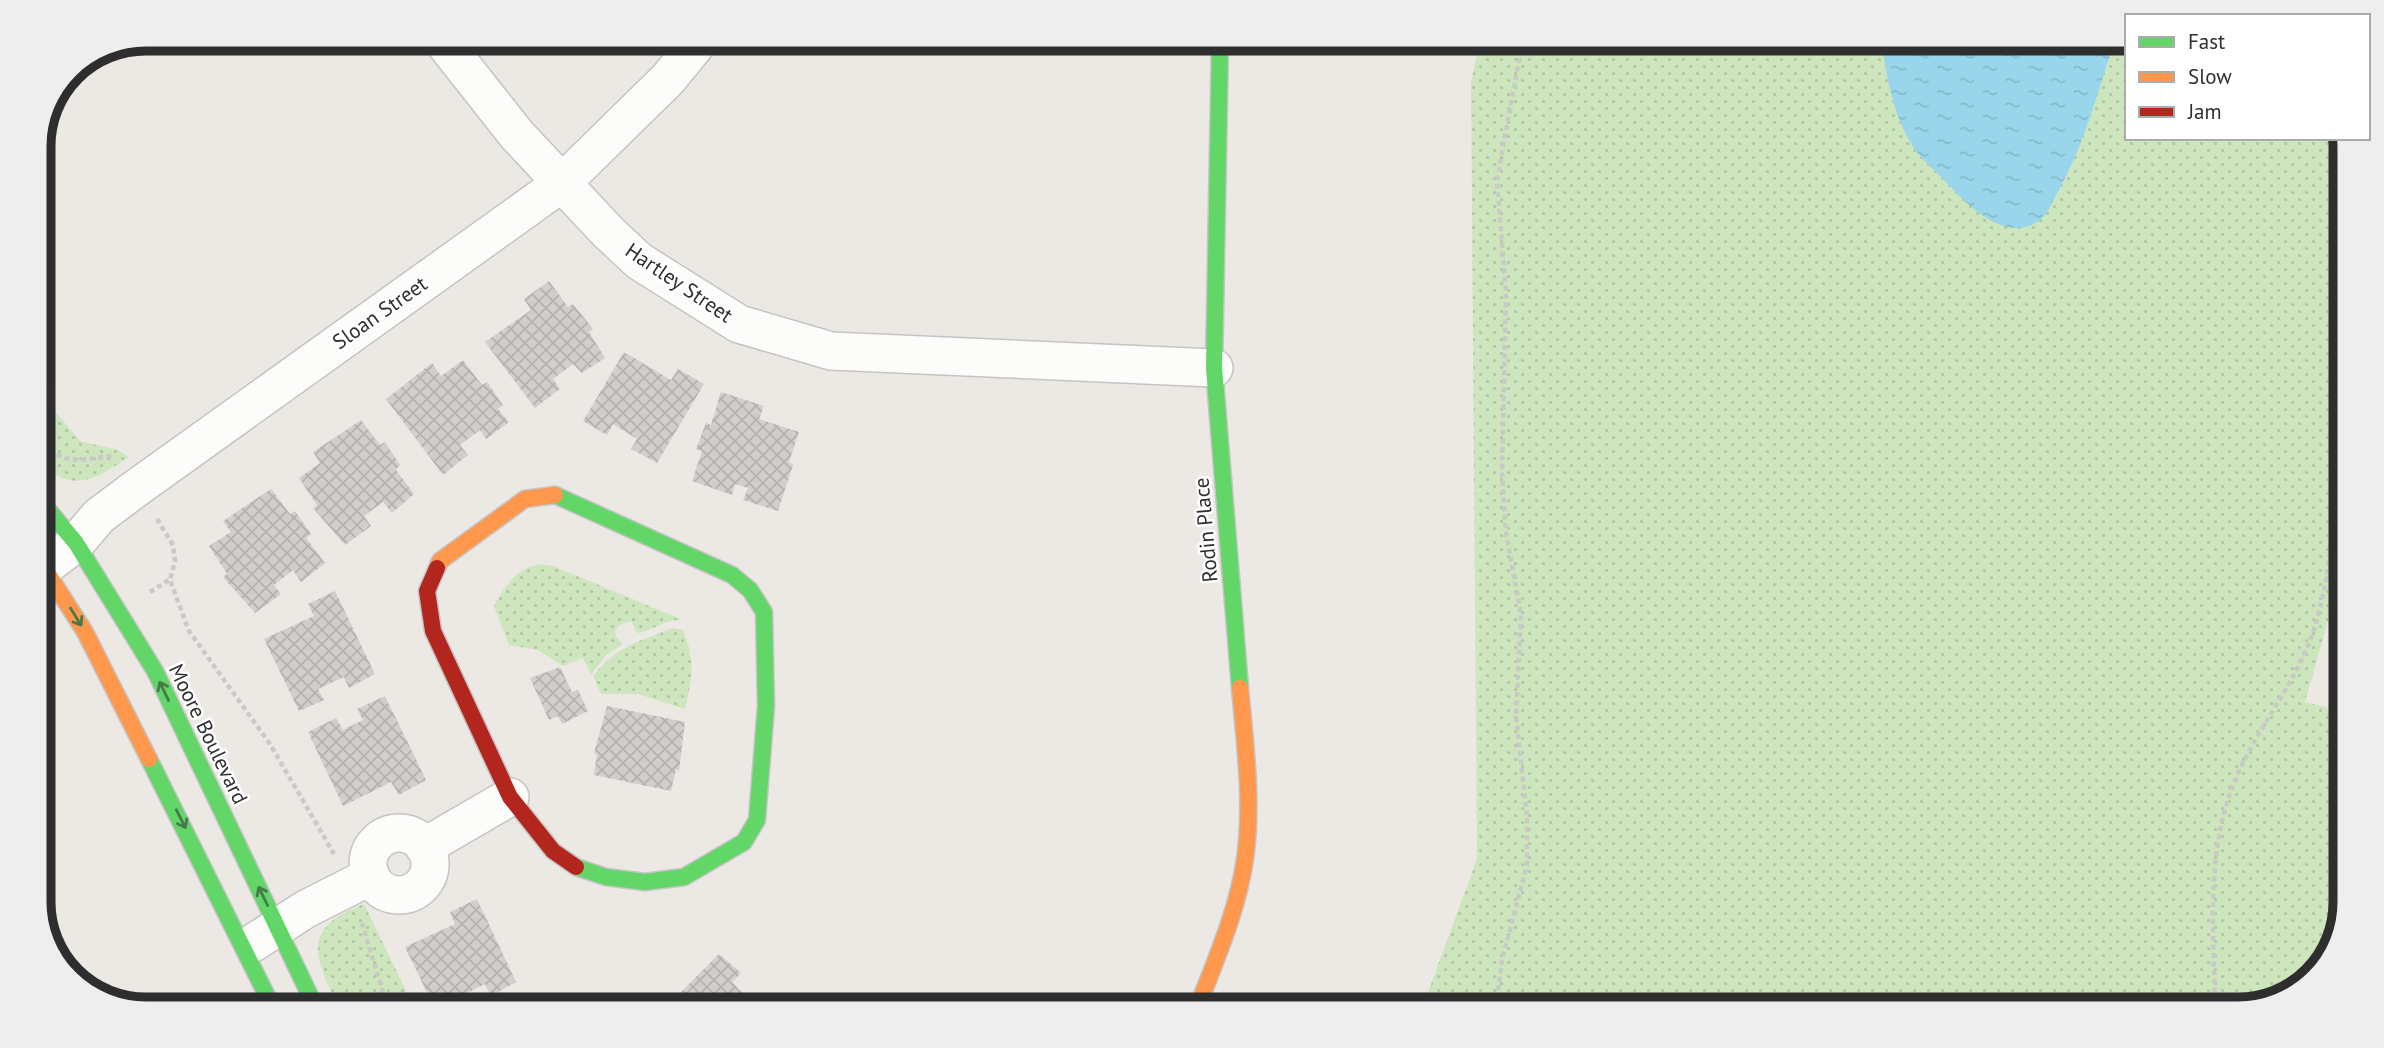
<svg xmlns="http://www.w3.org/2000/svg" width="2384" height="1048" font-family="'PT Sans',sans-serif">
<defs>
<pattern id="grass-dots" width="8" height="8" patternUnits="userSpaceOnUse" patternTransform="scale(1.75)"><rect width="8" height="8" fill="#cee6be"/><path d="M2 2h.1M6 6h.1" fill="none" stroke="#b1c6a4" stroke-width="1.8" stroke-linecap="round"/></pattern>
<pattern id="water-ripples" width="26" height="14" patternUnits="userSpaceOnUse" patternTransform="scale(1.75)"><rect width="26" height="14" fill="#99d6ec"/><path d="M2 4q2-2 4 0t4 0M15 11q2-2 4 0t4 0" fill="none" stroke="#84b8cb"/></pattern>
<pattern id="building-cross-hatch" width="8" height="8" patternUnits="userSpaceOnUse" patternTransform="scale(1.75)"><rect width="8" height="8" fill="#d1cecb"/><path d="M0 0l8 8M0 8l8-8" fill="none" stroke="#b4b1af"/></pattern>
</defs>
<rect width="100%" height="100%" fill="#ece8e4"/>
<path fill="url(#grass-dots)" d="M1479,43L2127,46V138H2345L2341,575L2305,702L2340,711L2338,943L2298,991L2239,1009L1423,1006L1477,859L1471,83Z
M39,392L80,441L118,450L129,457C96,479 72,495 39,461Z
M541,564L553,566L683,620C662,619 656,630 637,633L631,621L621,624L615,630L616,637L623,644L606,655L591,675L583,658L563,666L538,650L509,645L494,606C505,585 517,568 541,564Z
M672,628L683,630C695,663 693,675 685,709L638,694H601L593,676C621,643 636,644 672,628Z
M364,904L412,1003L336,1002C312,952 304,927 364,904Z"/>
<path fill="url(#water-ripples)" d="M1882,45L2113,46C2096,98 2082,151 2054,199C2051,204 2048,213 2043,217C2010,249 1966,204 1945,181C1933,168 1919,158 1910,142C1894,114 1886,76 1882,45Z"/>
<path fill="url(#building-cross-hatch)" d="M549,281L568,307L573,304L593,329L589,332L605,358L582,373L573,364L553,379L560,389L535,408L485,342L531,310L524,299Z
M624,352L671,380L678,369L704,384L657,463L631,449L637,439L613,424L607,435L583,421Z
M463,360L482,385L487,382L503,405L498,409L509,422L486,439L480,430L460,445L468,455L443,475L386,399L432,363L441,376Z
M721,392L764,406L759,419L799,432L789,462L793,465L778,511L743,500L748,488L735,484L732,495L692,481L702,451L696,449L706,423L711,425Z
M361,420L380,445L385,442L400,465L396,470L414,494L392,513L383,502L364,516L371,526L345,545L313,508L317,505L299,478L320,463L313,452Z
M271,489L290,514L295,511L311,534L306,538L325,563L301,582L293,570L274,585L281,594L255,613L223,577L227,574L209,546L231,532L223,521Z
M335,591L375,674L349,688L344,677L318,689L324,700L299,711L264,639L314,616L308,604Z
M560,667L572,692L578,690L588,711L562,724L558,716L549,720L530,678Z
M385,696L426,780L399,795L391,782L343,806L308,732L336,718L343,730L363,720L357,709Z
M607,706L685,722L679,771L676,769L671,791L594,775L597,754L594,753Z
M477,899L516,982L491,996L485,984L459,997L463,1003H432L405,947L455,924L450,912Z
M719,954L741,973L732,982L752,1002L761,992L772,1004H669Z"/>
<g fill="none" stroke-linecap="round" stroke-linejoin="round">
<defs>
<path id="street" d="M442,40L517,135L608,232L639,261L739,324L831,351L1214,368
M51,562L76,543L99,516L135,489L562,183L668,79L699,41
M368 864a31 31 0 1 1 62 0a31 31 0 1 1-62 0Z
M424,847L510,797
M253,943L306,909L371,876"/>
<path id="fast" d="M1220,43L1214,368L1240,688
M555,495L732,575L750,590L764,612L766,706L757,820L744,842L684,877L645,882L606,877L576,867
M39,499L76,543L155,671L313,1002
M149,759L270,1002"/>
<path id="slow" d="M39,560L85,632L149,759
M437,568L440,561L525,499L555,495
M1198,1006C1216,959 1238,909 1245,859C1253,803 1245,744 1240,688"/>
<path id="jam" d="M437,568L427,591L433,631L510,797L553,851L576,867"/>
</defs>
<use href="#street" stroke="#c5c4c5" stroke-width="40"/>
<use href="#fast" stroke="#c5c4c5" stroke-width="19"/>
<use href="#slow" stroke="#c5c4c5" stroke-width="19"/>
<use href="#jam" stroke="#c5c4c5" stroke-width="19"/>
<path stroke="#c9c9c8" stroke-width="4.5" stroke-dasharray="5 3.5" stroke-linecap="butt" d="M39,436C58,465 78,461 109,456L112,459
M157,519L173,545L175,561L170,580L189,631L270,744L334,854
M150,592L169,580
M362,923L386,1003
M1496,1007L1502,960L1527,865V816L1516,716L1521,615L1506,532L1502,473L1506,293L1497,180L1522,44
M2215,1009C2214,929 2204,844 2240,769C2263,720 2301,675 2316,623C2325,592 2330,560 2332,528C2334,496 2332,459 2342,428"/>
<use href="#street" stroke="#fcfcfb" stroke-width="37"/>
<use href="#fast" stroke="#63d668" stroke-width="16"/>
<use href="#slow" stroke="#ff974d" stroke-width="16"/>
<use href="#jam" stroke="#b3261e" stroke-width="16"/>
</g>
<defs><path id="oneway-shaft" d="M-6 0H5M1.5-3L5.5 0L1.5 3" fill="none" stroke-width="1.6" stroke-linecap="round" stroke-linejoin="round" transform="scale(1.75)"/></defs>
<g stroke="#467a48">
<use href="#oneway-shaft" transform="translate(76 617) rotate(58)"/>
<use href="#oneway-shaft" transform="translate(164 691) rotate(-116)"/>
<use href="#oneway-shaft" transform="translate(181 819) rotate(63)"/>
<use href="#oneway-shaft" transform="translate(263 896) rotate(-116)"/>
</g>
<g text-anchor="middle" stroke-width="5" stroke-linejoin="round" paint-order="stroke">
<g font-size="21" fill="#2e2e2e" stroke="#fff">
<text transform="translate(679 283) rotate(34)" y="7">Hartley Street</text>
<text transform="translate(380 313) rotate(-35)" y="7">Sloan Street</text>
<text transform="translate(1206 530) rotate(-95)" y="7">Rodin Place</text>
<text transform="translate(208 734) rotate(64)" y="7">Moore Boulevard</text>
</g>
</g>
<path d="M0 0H2384V1048H0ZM146 51H2238A95 95 0 0 1 2333 146V902A95 95 0 0 1 2238 997H146A95 95 0 0 1 51 902V146A95 95 0 0 1 146 51Z" fill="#eee" fill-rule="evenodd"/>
<path fill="none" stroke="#2e2e2e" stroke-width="9" d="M146 51H2238A95 95 0 0 1 2333 146V902A95 95 0 0 1 2238 997H146A95 95 0 0 1 51 902V146A95 95 0 0 1 146 51Z"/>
<rect x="2125" y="14" width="245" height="126" fill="#ffffff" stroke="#ababab" stroke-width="2"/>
<rect x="2139" y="37" width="35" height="10" fill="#63d668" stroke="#ababab" stroke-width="2"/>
<text x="2188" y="49" font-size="21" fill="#2e2e2e">Fast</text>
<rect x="2139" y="72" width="35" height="10" fill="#ff974d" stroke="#ababab" stroke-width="2"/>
<text x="2188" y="84" font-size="21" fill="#2e2e2e">Slow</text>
<rect x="2139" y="107" width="35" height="10" fill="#b3261e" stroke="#ababab" stroke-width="2"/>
<text x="2188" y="119" font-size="21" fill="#2e2e2e">Jam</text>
</svg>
